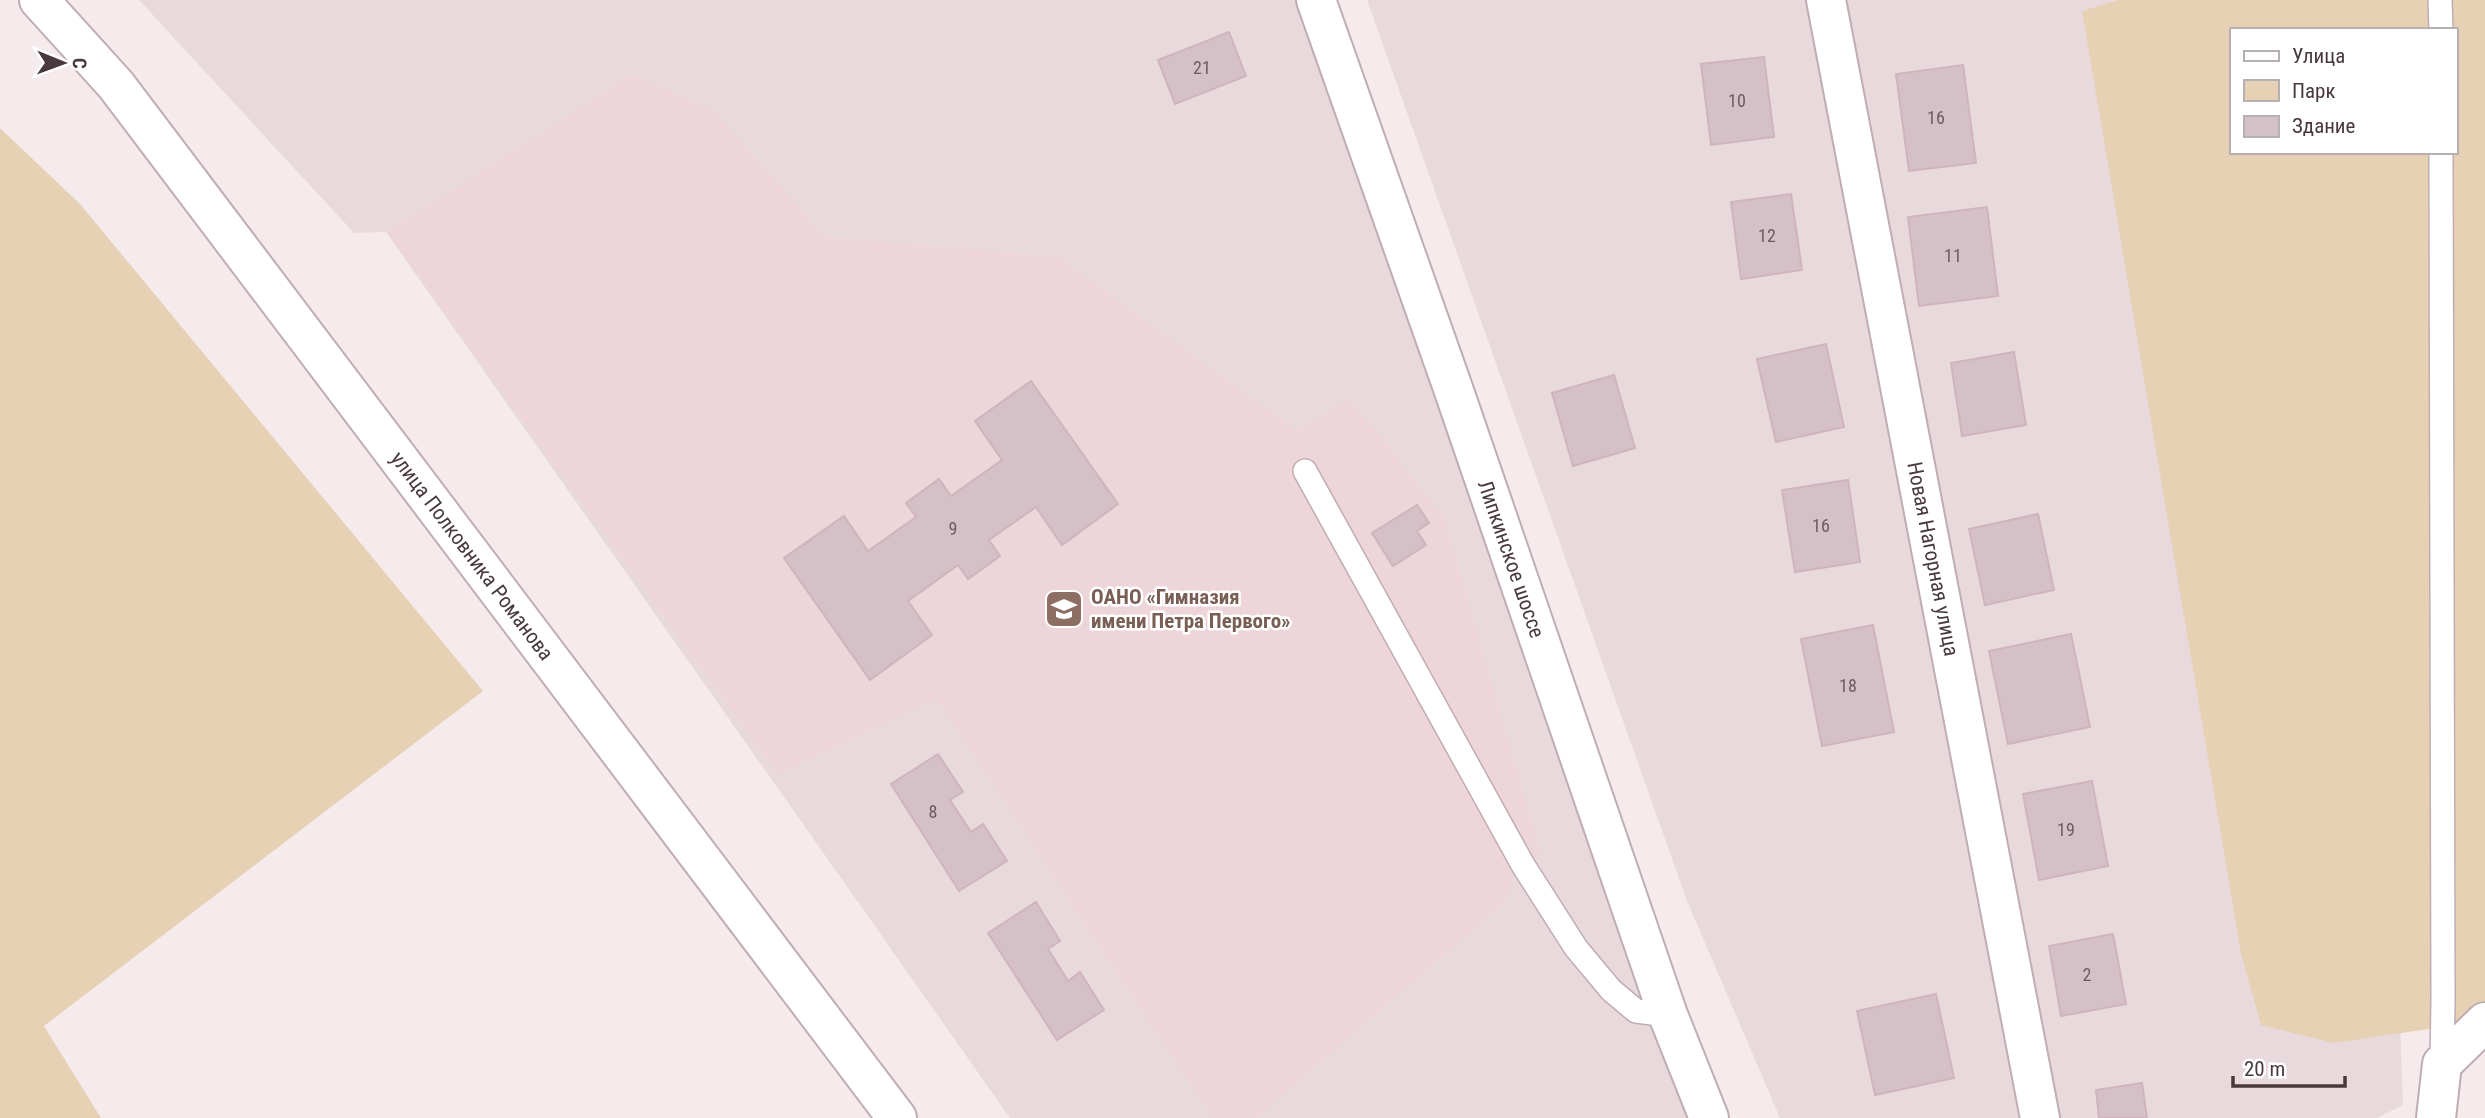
<svg xmlns="http://www.w3.org/2000/svg" width="2485" height="1118" font-family="'Roboto Condensed',sans-serif">
<rect width="100%" height="100%" fill="#f5ebed"/>
<path fill="#e8d9dc" d="M139,0H1302L1694,1118H1010L386,232L354,233Z
M1367,0H2363L2231,30V152H2368L2403,1105L2377,1118H1780L1687,901Z"/>
<path fill="#edd5d9" d="M632,75L715,111L824,237L1058,257L1297,431L1347,399L1377,432L1444,518L1541,854L1514,870L1506,901L1256,1118H1213L937,699L778,774L387,232Z"/>
<path fill="#e7d1b5" fill-rule="evenodd" d="M2118,0H2485V1011L2462,1024L2334,1043L2261,1025L2241,954L2082,11ZM2231,30H2455V152H2231Z
M0,128L80,204L483,691L44,1026L101,1118H0Z"/>
<path fill="#d6c0c7" stroke="#d0b4bc" stroke-width="2" d="M1229,32L1246,76L1175,104L1158,60Z
M1764,57L1774,137L1711,145L1701,64Z
M1963,65L1976,163L1909,171L1896,74Z
M1791,194L1802,270L1741,279L1731,202Z
M1987,207L1998,296L1919,306L1908,217Z
M1826,344L1844,427L1776,442L1757,359Z
M2014,352L2026,425L1962,436L1951,363Z
M1614,375L1635,448L1573,466L1552,393Z
M1031,381L1118,504L1062,545L1036,507L989,540L1000,556L968,579L958,565L908,601L932,635L870,680L784,558L844,516L868,551L916,517L906,503L939,479L951,496L1002,460L975,421Z
M1848,480L1860,562L1795,572L1782,490Z
M1417,505L1429,523L1417,531L1426,545L1393,566L1372,533Z
M2038,514L2054,590L1985,605L1969,529Z
M1873,625L1894,732L1822,746L1801,639Z
M2071,634L2090,727L2008,744L1989,651Z
M938,754L963,792L950,800L971,832L983,824L1007,861L959,891L891,784Z
M2092,781L2108,866L2039,880L2023,794Z
M1036,902L1060,941L1048,949L1068,981L1080,972L1104,1010L1057,1040L988,933Z
M2113,934L2126,1004L2061,1016L2049,946Z
M1936,994L1954,1078L1875,1095L1857,1011Z
M2142,1083L2147,1118H2099L2096,1090Z"/>
<g fill="none" stroke-linecap="round" stroke-linejoin="round">
<defs>
<path id="service" d="M2440,0L2441,30
M2441,152L2443,1001L2442,1064
M1305,471L1523,865L1576,948L1611,990L1636,1011L1668,1015"/>
<path id="minor" d="M39,0L116,85L897,1118
M1826,0L2040,1118
M2436,1118L2442,1064L2485,1022"/>
<path id="tertiary" d="M1316,0L1454,391L1668,1015L1709,1118"/>
</defs>
<use href="#service" stroke="#c0adb2" stroke-width="26"/>
<use href="#minor" stroke="#c0adb2" stroke-width="42"/>
<use href="#tertiary" stroke="#c0adb2" stroke-width="42"/>
<use href="#service" stroke="#fff" stroke-width="23"/>
<use href="#minor" stroke="#fff" stroke-width="38"/>
<use href="#tertiary" stroke="#fff" stroke-width="38"/>
</g>
<defs>
<symbol id="school-square" viewBox="-11 -11 22 22"><rect x="-9" y="-9" width="18" height="18" rx="4" fill="#8d6e63" stroke="#fff"/><path d="M0-5L7-2L0 1L-7-2ZM-4 1L0 2.5L4 1V4Q0 6-4 4Z" fill="#fff"/></symbol>
</defs>
<g fill-rule="evenodd">
<use href="#school-square" x="1042" y="587" width="44" height="44"/>
</g>
<g text-anchor="middle" stroke-width="5" stroke-linejoin="round" paint-order="stroke">
<g font-size="18" fill="#6c5b60">
<text x="1202" y="74">21</text>
<text x="1737" y="107">10</text>
<text x="1936" y="124">16</text>
<text x="1767" y="242">12</text>
<text x="1953" y="262">11</text>
<text x="1821" y="532">16</text>
<text x="953" y="535">9</text>
<text x="1848" y="692">18</text>
<text x="933" y="818">8</text>
<text x="2066" y="836">19</text>
<text x="2087" y="981">2</text>
</g>
<g font-size="21" fill="#49393d" stroke="#fff">
<text transform="translate(472 556) rotate(53)" y="7">улица Полковника Романова</text>
<text transform="translate(1511 559) rotate(71)" y="7">Липкинское шоссе</text>
<text transform="translate(1933 559) rotate(79)" y="7">Новая Нагорная улица</text>
</g>
<g font-size="21" font-weight="bold" fill="#785e54" stroke="#fff" text-anchor="start">
<text x="1091" y="604">ОАНО «Гимназия<tspan x="1091" dy="24">имени Петра Первого»</tspan></text>
</g>
</g>
<rect x="2230" y="28" width="228" height="126" fill="#ffffff" stroke="#b6b0b1" stroke-width="2"/>
<rect x="2244" y="51" width="35" height="10" fill="#ffffff" stroke="#b6b0b1" stroke-width="2"/>
<text x="2292" y="63" font-size="21" fill="#49393d">Улица</text>
<rect x="2244" y="80" width="35" height="21" fill="#e7d1b5" stroke="#b6b0b1" stroke-width="2"/>
<text x="2292" y="98" font-size="21" fill="#49393d">Парк</text>
<rect x="2244" y="116" width="35" height="21" fill="#d6c0c7" stroke="#b6b0b1" stroke-width="2"/>
<text x="2292" y="133" font-size="21" fill="#49393d">Здание</text>
<g transform="translate(63 63) rotate(91)" stroke="#ffffff" stroke-width="5" paint-order="stroke">
<path d="M0-5L12 26L0 18L-12 26Z" fill="#49393d"/>
<text y="-10" font-size="19" font-weight="bold" text-anchor="middle" fill="#49393d">С</text>
</g>
<path d="M2233 1076v10h112v-10" fill="none" stroke="#49393d" stroke-width="3.5"/>
<text x="2244" y="1076" font-size="21" fill="#49393d" stroke="#ffffff" stroke-width="5" paint-order="stroke">20 m</text>
</svg>
